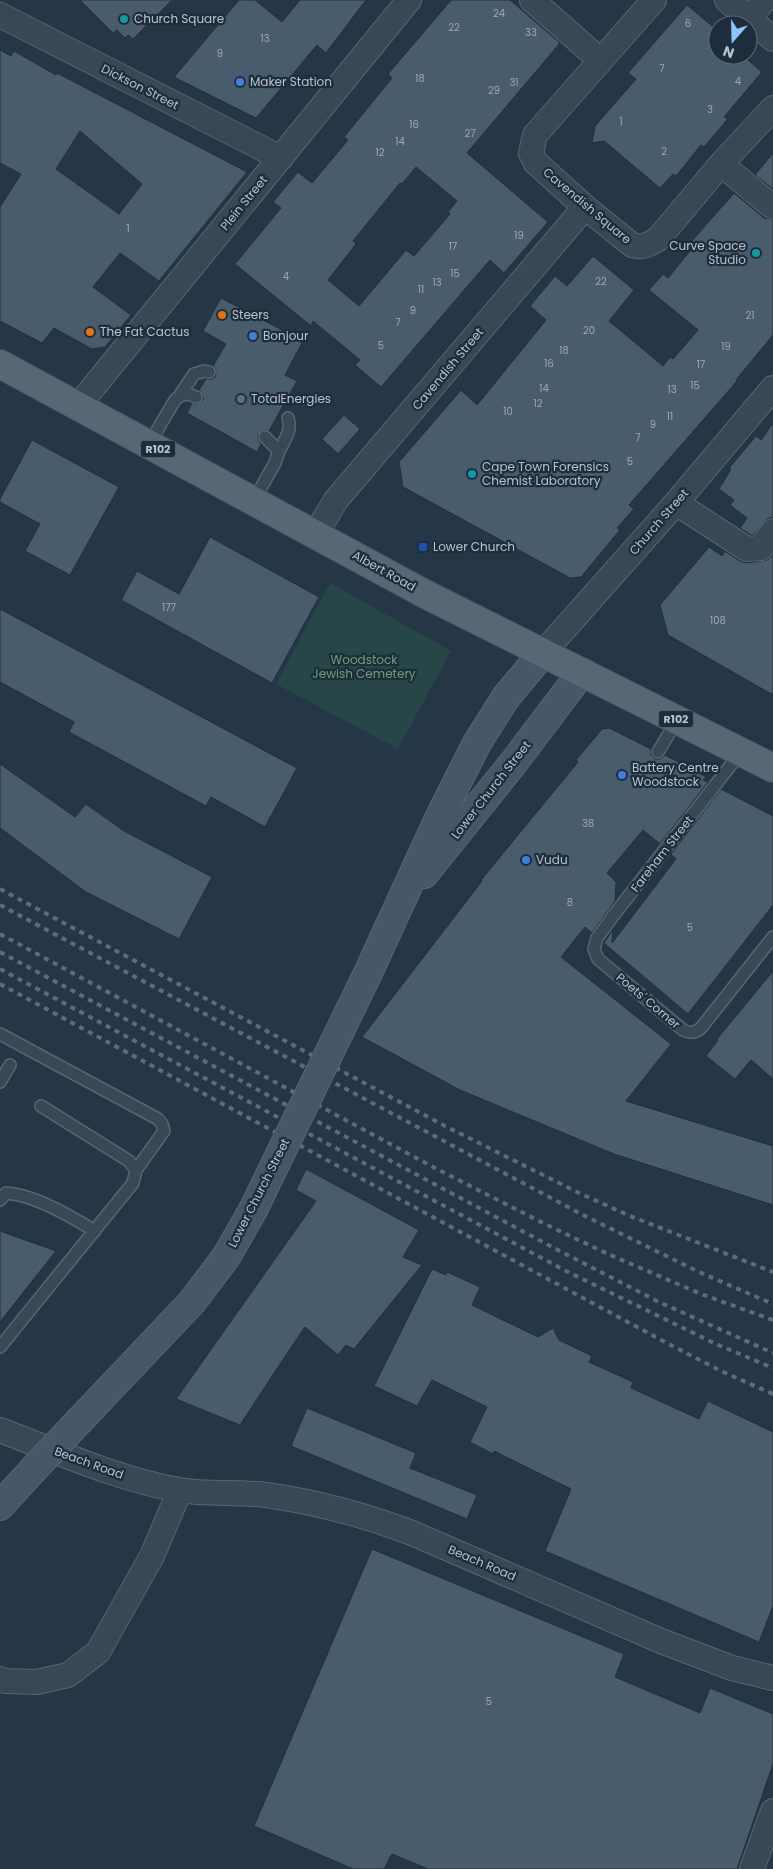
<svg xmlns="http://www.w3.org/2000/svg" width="773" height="1869" font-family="Poppins,sans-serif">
<rect width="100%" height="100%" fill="#253646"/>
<path fill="#274647" d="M330,583L451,651L398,749L276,684Z"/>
<path fill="#495c6c" stroke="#202f3d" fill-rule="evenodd" d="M80,0H172L133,39L128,35L125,38L117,30L113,33Z
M239,0H255L282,22L300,0H366L326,53L317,45L256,118L174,77Z
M451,0H510L560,43L467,153L548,222L504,273L490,260L381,387L355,365L360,360L313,321L311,326L235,264L281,208L273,202L298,172L312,183L348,140L344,137L392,78L388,74ZM416,167L457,201L448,212L450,214L414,256L406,250L359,306L328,280L356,244L353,241L400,183L402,184Z
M687,5L718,31V55H742L762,72L724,117L728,119L704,147L701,145L676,176L673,174L660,188L604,141L592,143L595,126L636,79L628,73Z
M0,50L11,56L14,51L56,75L57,73L247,172L159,281L120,253L93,287L131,315L105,347L92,349L54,328L42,343L0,321V207L21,174L0,163ZM80,131L142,184L119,214L56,169Z
M773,153V189L755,175Z
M734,193L764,218L773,220V335L736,380L737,381L629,505L634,509L617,528L620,530L581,577L570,578L403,487L399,462L461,390L477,405L546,320L530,306L555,276L567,286L593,256L634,290L609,321L663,366L670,357L673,359L698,330L649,290L663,274L668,278L694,246L690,243Z
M221,298L303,341L285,375L297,381L269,431L263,430L258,435V439L261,444L257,452L187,413L192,403L197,404L203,400V396L199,390L206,379H211L215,377L216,370L213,366L226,344L203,331Z
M344,415L360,429L338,454L322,439Z
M773,423V517L767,519L754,535H751L740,528L747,518L730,505L734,500L719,489L731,469L729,468L756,436L761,440Z
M32,440L119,487L70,575L25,551L40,524L0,502V499Z
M210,537L319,597L272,683L121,600L137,571L179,594Z
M709,547L722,556L725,551L740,561L747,563L767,560L773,555V695L668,635L660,605Z
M0,609L297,768L265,827L211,797L206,806L69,732L74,722L0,682Z
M609,728L651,749V755L655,759H661L665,755L706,777L703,780L708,782L660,844L643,830L607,873L616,882L615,901L592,933L585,927L561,957L671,1044L626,1101L773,1146V1205L614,1154L460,1090L362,1037L482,881L481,880L578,762L576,760L602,729Z
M0,764L75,817L86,804L124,831L212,877L179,939L86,892L0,828Z
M721,789L773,816V905L688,1014L604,943L613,929L612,943L676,859L671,854Z
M773,971V1079L751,1060L735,1079L706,1056L718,1040L717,1039Z
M306,1169L419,1230L403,1257L422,1265L354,1349L346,1345L338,1355L305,1327L288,1352L240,1425L176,1399L316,1201L296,1190Z
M0,1231L56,1251L0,1322Z
M432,1269L446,1275L447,1272L480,1287L472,1305L538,1337L553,1328L559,1340L592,1356L589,1362L633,1382L631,1388L699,1419L708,1401L773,1432V1606L759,1642L545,1551L571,1489L494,1451L493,1454L470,1442L487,1407L432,1380L417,1406L374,1386Z
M307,1408L416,1453L410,1468L477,1495L467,1519L291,1446Z
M372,1549L624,1654L615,1677L700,1713L710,1688L773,1714V1764L737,1869H428L392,1854L384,1869H353L254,1826Z"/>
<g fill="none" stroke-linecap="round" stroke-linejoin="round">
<defs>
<path id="lane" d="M180,395L194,374L204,371L209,372
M149,444L175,400C182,393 188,393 196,397
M279,451C285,439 292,431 288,418
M254,500L275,463L279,451L265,437
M658,752L677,720
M741,752L613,916L597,938L594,949L598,959L683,1030C690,1034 695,1033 701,1028L773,937
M0,1034L158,1119L162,1124L164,1131L136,1170
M0,1082L10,1065
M0,1200L6,1193C35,1195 70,1216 95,1231
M0,1347L133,1183L136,1170L129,1161L41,1106"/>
<path id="street" d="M532,0L600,60
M654,0L535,135L531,153L535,162L585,207L632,245C643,248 648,245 658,239L721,164L773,108
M727,0L773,39
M0,15L281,158
M749,19L764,0
M721,164L773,207
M78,406L409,0
M676,503L747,549L761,548L773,531
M316,533L336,500L585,207
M542,654L676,503L773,388
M0,1430C58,1452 117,1479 179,1490C208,1495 237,1491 266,1495C317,1502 364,1515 412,1533L661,1641L732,1668L773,1678
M0,1679L5,1681L37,1682L68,1675L98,1652L152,1556L180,1490
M752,1869L773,1811"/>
<path id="secondary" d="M424,874L514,762L582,672
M368,973L441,814L477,743L506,697L542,654
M81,1419L192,1302L226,1257L253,1210
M0,1506L31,1472"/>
<path id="primary" d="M0,364L425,594L773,768"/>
</defs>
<use href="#lane" stroke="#586672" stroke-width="14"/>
<use href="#street" stroke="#586672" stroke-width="26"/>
<use href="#secondary" stroke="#586672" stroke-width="30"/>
<use href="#primary" stroke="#43515e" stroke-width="30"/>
<use href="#lane" stroke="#3a4855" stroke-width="11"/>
<use href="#street" stroke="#3a4855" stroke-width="24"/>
<use href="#secondary" stroke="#475769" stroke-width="28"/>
<use href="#primary" stroke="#586775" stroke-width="28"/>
<path stroke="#5c6c7c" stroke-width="4" stroke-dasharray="5 5" stroke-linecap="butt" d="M0,889L445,1126L579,1193L630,1216L773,1272
M0,905L583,1215L699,1272L773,1304
M0,934L433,1167L547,1225L608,1254L701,1294L773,1320
M0,952L554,1248L659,1302L773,1353
M0,969L568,1272L716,1344L773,1368
M0,984L663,1341L721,1371L773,1394"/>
<defs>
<path id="secondary-bridge" d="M253,1210L368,973
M31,1472L81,1419"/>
</defs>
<use href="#secondary-bridge" stroke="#586672" stroke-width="30" stroke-linecap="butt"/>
<use href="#secondary-bridge" stroke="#475769" stroke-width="28"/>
</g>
<g fill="#0f9aa8" stroke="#1e2d3b" stroke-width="2">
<circle cx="124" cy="19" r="5"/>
<circle cx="756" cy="253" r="5"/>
<circle cx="472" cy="474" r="5"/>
</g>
<g fill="#3f7fe0" stroke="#1e2d3b" stroke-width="2">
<circle cx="240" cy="82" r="5"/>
<circle cx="253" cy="336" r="5"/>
<circle cx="622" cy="775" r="5"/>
<circle cx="526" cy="860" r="5"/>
</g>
<g fill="#e8710a" stroke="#1e2d3b" stroke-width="2">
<circle cx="222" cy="315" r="5"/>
<circle cx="90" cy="332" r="5"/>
</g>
<circle fill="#5c6f8a" stroke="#1e2d3b" stroke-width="2" cx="241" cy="399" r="5"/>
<rect fill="#1a4fb4" stroke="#1e2d3b" stroke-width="2" x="418" y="542" width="10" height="10" rx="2.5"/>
<g text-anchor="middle" stroke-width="4.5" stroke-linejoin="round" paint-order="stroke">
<g font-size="10" fill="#9ca9b6">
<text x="499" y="17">24</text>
<text x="688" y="27">6</text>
<text x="454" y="31">22</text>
<text x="531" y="36">33</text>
<text x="265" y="42">13</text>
<text x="220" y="57">9</text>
<text x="662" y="72">7</text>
<text x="420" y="82">18</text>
<text x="738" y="85">4</text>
<text x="514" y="86">31</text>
<text x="494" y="94">29</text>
<text x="710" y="113">3</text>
<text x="621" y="125">1</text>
<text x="414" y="128">16</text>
<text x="470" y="137">27</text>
<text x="400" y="145">14</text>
<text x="664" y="155">2</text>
<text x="380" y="156">12</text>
<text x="128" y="232">1</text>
<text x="519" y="239">19</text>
<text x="453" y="250">17</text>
<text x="455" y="277">15</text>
<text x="286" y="280">4</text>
<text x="601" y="285">22</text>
<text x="437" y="286">13</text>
<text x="421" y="293">11</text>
<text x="413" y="314">9</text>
<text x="750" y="319">21</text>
<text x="398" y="326">7</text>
<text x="589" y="334">20</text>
<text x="381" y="349">5</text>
<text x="726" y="350">19</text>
<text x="564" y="354">18</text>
<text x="549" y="367">16</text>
<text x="701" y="368">17</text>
<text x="695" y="389">15</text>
<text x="544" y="392">14</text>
<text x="672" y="393">13</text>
<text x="538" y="407">12</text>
<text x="508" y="415">10</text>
<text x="670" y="420">11</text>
<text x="653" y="428">9</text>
<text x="638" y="441">7</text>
<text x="630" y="465">5</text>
<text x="169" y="611">177</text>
<text x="718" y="624">108</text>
<text x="588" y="827">38</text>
<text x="570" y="906">8</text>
<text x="690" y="931">5</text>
<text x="489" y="1705">5</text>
</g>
<g fill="#1e2d3b" stroke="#8a96a2" stroke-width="1">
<rect x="140.5" y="440.5" width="35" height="17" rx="4"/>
<rect x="658.5" y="710.5" width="35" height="17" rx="4"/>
</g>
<g font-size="11" font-weight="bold" fill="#b8c3ce">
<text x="158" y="453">R102</text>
<text x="676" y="723">R102</text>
</g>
<g font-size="12" fill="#b8c3ce" stroke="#1e2d3b" text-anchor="start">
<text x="134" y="23">Church Square</text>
<text x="250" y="86">Maker Station</text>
<text x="746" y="250" text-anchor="end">Curve Space<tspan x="746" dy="14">Studio</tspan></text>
<text x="232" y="319">Steers</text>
<text x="100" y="336">The Fat Cactus</text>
<text x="263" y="340">Bonjour</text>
<text x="251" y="403">TotalEnergies</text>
<text x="482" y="471">Cape Town Forensics<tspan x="482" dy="14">Chemist Laboratory</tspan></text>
<text x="433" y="551">Lower Church</text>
<text x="632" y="772">Battery Centre<tspan x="632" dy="14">Woodstock</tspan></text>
<text x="536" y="864">Vudu</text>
</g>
<g font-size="12" fill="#b8c3ce" stroke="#1e2d3b">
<text transform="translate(140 87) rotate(27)" y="4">Dickson Street</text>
<text transform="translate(244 203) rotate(-51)" y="4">Plein Street</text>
<text transform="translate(587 206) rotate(40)" y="4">Cavendish Square</text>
<text transform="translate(448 369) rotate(-50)" y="4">Cavendish Street</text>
<text transform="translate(659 522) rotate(-49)" y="4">Church Street</text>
<text transform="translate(384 571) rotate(29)" y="4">Albert Road</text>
<text transform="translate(491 790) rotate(-52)" y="4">Lower Church Street</text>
<text transform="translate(662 854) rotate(-52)" y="4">Fareham Street</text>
<text transform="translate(648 1001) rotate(40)" y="4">Poets' Corner</text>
<text transform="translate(259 1193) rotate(-63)" y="4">Lower Church Street</text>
<text transform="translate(89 1463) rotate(20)" y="4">Beach Road</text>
<text transform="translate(482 1563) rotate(23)" y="4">Beach Road</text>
</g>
<g font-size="12" fill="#6da174" stroke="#1e2d3b">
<text x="364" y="664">Woodstock<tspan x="364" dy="14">Jewish Cemetery</tspan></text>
</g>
</g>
<g transform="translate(733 40) rotate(200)"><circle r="24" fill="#1e2d3b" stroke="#5c6976"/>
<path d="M0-4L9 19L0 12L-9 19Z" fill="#8cc4ff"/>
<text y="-8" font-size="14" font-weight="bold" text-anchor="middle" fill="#b8c3ce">N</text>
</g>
</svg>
